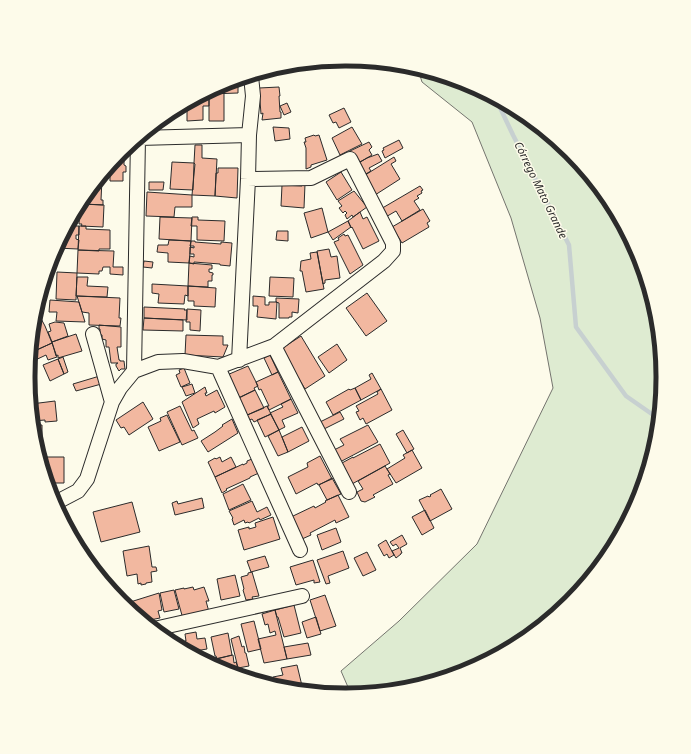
<svg xmlns="http://www.w3.org/2000/svg" width="691" height="754" font-family="'Noto Sans',sans-serif">
<rect width="100%" height="100%" fill="#fdfbea"/>
<path fill="#deebd1" stroke="#74746e" d="M418,69L467,84L522,113L570,153L610,201L639,256L657,315L663,377L657,439L639,499L609,554L570,602L522,641L467,670L407,688L351,694L341,671L399,621L477,544L553,388L540,318L511,218L472,122L422,82Z"/>
<g fill="none" stroke-linecap="round" stroke-linejoin="round">
<path stroke="#c7d0d0" stroke-width="4.5" d="M496,99L513,135L569,245L576,327L626,396L659,419"/>
</g>
<path fill="#f2b8a0" stroke="#2b2b2b" d="M238,79V93L209,94V92L224,84Z
M279,87L280,96H279L280,112H281V118L262,120L263,113L261,114L259,88Z
M209,92V106H203V120L187,121V104Z
M224,93V121H209V94Z
M287,103L291,112L284,115L280,106Z
M344,108L351,122L339,128L336,122L333,123L329,115Z
M273,127L289,128L290,139L275,141Z
M352,127L362,144L340,155L332,138Z
M314,135L315,136L319,135L327,160L311,165V167L306,169V148L304,142H306L305,138Z
M399,140L403,148L385,158L382,151L384,150L383,148Z
M369,142L372,147L369,150L372,155L357,164L350,151Z
M195,145H202V158L217,159L215,196L192,195L195,164L194,163Z
M378,154L382,161L369,168L371,171L362,176L356,164L367,158Z
M394,157L396,161L391,164L400,179L375,195L362,177Z
M115,160H124V165L126,166V172H123V181H110V172L105,171Z
M172,162L194,163L193,190L170,189Z
M218,168H238L237,198L215,196L216,173H218Z
M341,172L352,190L337,200L326,182Z
M99,179H102L101,200H103V205L81,204L82,200Z
M149,182H164L163,190H149Z
M302,184H305L304,208L281,206L282,185L302,186Z
M420,186L423,190L421,191L422,193L417,196L419,198L414,201L420,210L402,221L396,211L384,218L379,210Z
M354,191L367,207L353,217L352,215L347,219L345,215L347,213L345,211L343,213L339,208L342,206L338,201Z
M147,192L192,195V207H175L174,217L146,216Z
M84,204L104,205L103,227L81,226L82,224H79L80,209H84Z
M322,208L328,232L311,238L304,213Z
M423,209L430,221L427,223L429,227L402,243L392,227Z
M360,212L363,219L367,217L379,241L363,249L352,227L351,228L348,221Z
M160,217L192,218L191,241L159,239Z
M192,217H198V220L225,221L224,241L197,240V226H191Z
M348,221L351,227L333,240L328,232Z
M68,226H79V235H76V239L79,240L78,249L56,248Z
M79,226H86V229L110,230V249H99V251L78,250Z
M277,231H288V241L276,240Z
M344,234L345,236L348,235L363,265L350,274L334,242L339,240L338,238Z
M169,240L191,241L189,263L168,262V253L157,252L158,245H168Z
M191,241H195V242L221,244V242L232,243L230,266L220,265V264L194,262V264L189,263L190,256L194,257V254H190V247L194,248V246H190Z
M329,249L331,257L337,256L340,278L325,280V283L323,284L317,251Z
M78,250L114,251L113,267H123V275L110,274V267H103L102,271H99V274L77,273Z
M317,252L324,289L306,292L302,271H300L301,261L311,259L310,253Z
M144,261L153,262L152,268L143,267Z
M189,263L212,265V269H209V272L213,273V275H212V281H208V287L188,286Z
M57,272L77,273L76,300L56,299Z
M77,277H88L87,286L108,287L107,297L76,296Z
M270,277L294,278L293,297L269,296Z
M152,284L188,286V296L185,295L184,304L158,303L159,294L152,293Z
M188,286L216,288L215,307L194,306V301H188Z
M367,293L387,321L366,336L346,308Z
M77,296L120,298L119,318H121L120,326L89,325V313L82,312Z
M253,296L265,297V305H269V302H277L276,319L257,317L258,306H253Z
M276,298L299,299L298,313L292,312V317H289V318H279V303L276,302Z
M50,300L79,302L85,322L56,321L57,312H49Z
M144,307L185,309L184,310H187V320L144,318Z
M187,309L201,310L200,331L190,330V322H186Z
M38,313L45,326L52,343L30,353L34,315L35,314Z
M144,318L183,320V331L143,330Z
M55,322L64,323L68,336L52,342L48,332L51,331L49,324Z
M99,325L121,327V347H117L119,360H120V361H124L125,369H121L119,371L116,366V364L118,363H111L109,347H106V340L102,339V335H101L100,333V329H99Z
M76,334L82,351L58,358V355L56,356L52,342Z
M186,335L223,336V345H228L223,357L185,355Z
M301,336L325,376L305,389L281,349Z
M52,343L57,357L48,360L46,355L29,363L30,353Z
M337,344L347,360L329,373L318,357Z
M270,355L278,372L272,375L264,358Z
M63,357L68,372L64,374L58,359Z
M58,359L64,374L50,381L43,365Z
M248,366L258,386L254,388L255,390L236,399L227,375Z
M184,368L190,383L181,387L176,375L180,373L179,370Z
M278,372L291,399L269,410L267,406H269L261,389L259,390L256,382Z
M372,373L381,389L361,400L355,388L371,379L369,375Z
M103,375L105,383L76,391L73,384Z
M192,384L195,393L186,396L182,387Z
M205,387L207,393H205L206,396L217,390L225,407L215,413L214,411L197,419L199,424L193,428L182,402Z
M355,388L361,400L333,415L326,402L349,389L350,390Z
M381,389L392,410L366,424L363,418L360,420L356,412L359,411L356,406L378,394L377,392Z
M255,390L264,408L245,416L237,399Z
M291,399L298,413L282,420L285,427L279,430L270,413L283,407L281,404Z
M55,401L57,421L45,422V420L32,421L31,404Z
M143,402L153,419L129,435L124,427L121,428L116,420Z
M180,406L192,431L194,430L198,438L182,445L167,412Z
M267,406L271,414L254,422L252,419L247,421L245,416Z
M340,412L344,419L324,429L320,422Z
M271,414L279,430L265,437L257,420Z
M167,415L180,442L159,451L148,427L161,421L160,418Z
M232,419L238,433L208,452L201,441L215,432L223,426L222,425Z
M33,425H42V446H36L34,439Z
M368,425L378,442L340,462L334,450L344,445L340,439Z
M302,427L309,441L288,452L282,437Z
M279,430L288,452L278,456L268,436Z
M403,430L414,449L407,453L396,434Z
M380,444L390,463L352,484L342,463L353,457V458Z
M412,450L422,468L396,483L387,469L405,458L403,455Z
M320,456L332,479L318,485L317,483L296,494L288,477L308,467L307,463Z
M40,457H64V483H47Z
M220,457L222,462L231,457L236,467L215,477L208,462L215,458L216,459Z
M252,459L259,473L250,477V478L226,489L227,490L222,493L215,477L243,464V465L247,463V461Z
M385,466L390,474L388,475L393,484L373,495L375,497L365,502L361,501L357,492L363,489L358,481Z
M332,478L341,494L327,500L319,485Z
M243,484L251,500L229,510L223,494Z
M441,489L452,509L430,521L419,500L428,496L429,497L431,496L430,495Z
M338,495L349,517L336,523L335,520L310,533L311,535L302,539L291,517L314,506L315,508L326,502L325,501Z
M202,498L204,508L175,515L172,503L177,501L178,504Z
M252,501L257,512L267,507L271,515L260,520L259,518L249,523L248,522L245,523L244,520L234,525L232,519L233,518L229,511Z
M132,502L140,532L101,542L93,512Z
M425,510L434,528L422,535L412,517Z
M273,517L280,539L244,550L238,530L249,527V529L256,527L255,523Z
M336,528L341,542L322,550L317,535Z
M402,535L407,544L400,548L402,553H401V554L396,558L392,551L399,548L396,544L393,546L390,542Z
M386,540L394,555L389,558L387,554L384,556L378,545Z
M149,546L152,567H156L157,571L151,572L152,582L146,583V584L141,585V583L138,584L137,574L127,576L123,551Z
M343,551L349,568L328,576L330,583L326,584L317,560Z
M367,552L376,570L363,576L354,558Z
M265,556L269,567L251,572L247,561Z
M313,560L320,582L314,583V580L296,585L290,567Z
M252,572L259,596L252,597L253,599L246,600L243,590L244,589L241,577L248,575V573Z
M235,575L240,596L221,600L217,579Z
M193,587L194,590L204,587L209,601H206L209,612L183,619L175,590L184,588V589Z
M174,590L179,609L164,612L160,593Z
M159,593L162,610L158,611L160,618L145,621L128,607L127,603Z
M325,595L336,626L320,631L310,600Z
M294,605L301,633L284,637L278,617H277L275,610Z
M275,610L287,659L264,663L258,639L276,635L275,631L270,633L268,624L265,625L262,614Z
M316,617L321,634L307,638L302,622Z
M254,621L261,649L248,652L241,624Z
M196,632L197,639L205,638L207,649L189,652L186,650L185,641H186L185,634Z
M228,633L232,655L217,659L216,656H215L211,637Z
M239,636L242,647L244,646L245,653H246L249,666L238,668L231,639Z
M308,643L311,655L287,659L284,647Z
M233,655L234,663L236,662L238,668L224,670L211,664L210,660Z
M297,665L303,690L283,688L275,686L273,677L283,675L281,668Z"/>
<g fill="none" stroke-linecap="round" stroke-linejoin="round">
<defs>
<path id="street" d="M139,138L249,135
M93,334L112,402
M274,346L349,492
M239,360L248,179L249,135L253,96L251,76
M218,367L300,550
M134,371L138,138
M55,503L78,491L87,479L112,402L120,388L134,371L158,362L183,361L218,367L274,346L384,261L393,251V243L350,159L311,178L248,179
M154,629L302,596"/>
</defs>
<use href="#street" stroke="#2b2b2b" stroke-width="16"/>
<use href="#street" stroke="#fdfbea" stroke-width="14"/>
</g>
<g text-anchor="middle" stroke-width="3" stroke-linejoin="round" paint-order="stroke">
<g font-size="11" font-style="italic" fill="#2b2b2b" stroke="#fdfbea">
<text transform="translate(541 190) rotate(64)" y="4">Córrego Mato Grande</text>
</g>
</g>
<path d="M0 0H691V754H0ZM345 66H346A310 310 0 0 1 656 376V378A310 310 0 0 1 346 688H345A310 310 0 0 1 35 378V376A310 310 0 0 1 345 66Z" fill="#fdfbea" fill-rule="evenodd"/>
<path fill="none" stroke="#2b2b2b" stroke-width="5" d="M345 66H346A310 310 0 0 1 656 376V378A310 310 0 0 1 346 688H345A310 310 0 0 1 35 378V376A310 310 0 0 1 345 66Z"/>
</svg>
